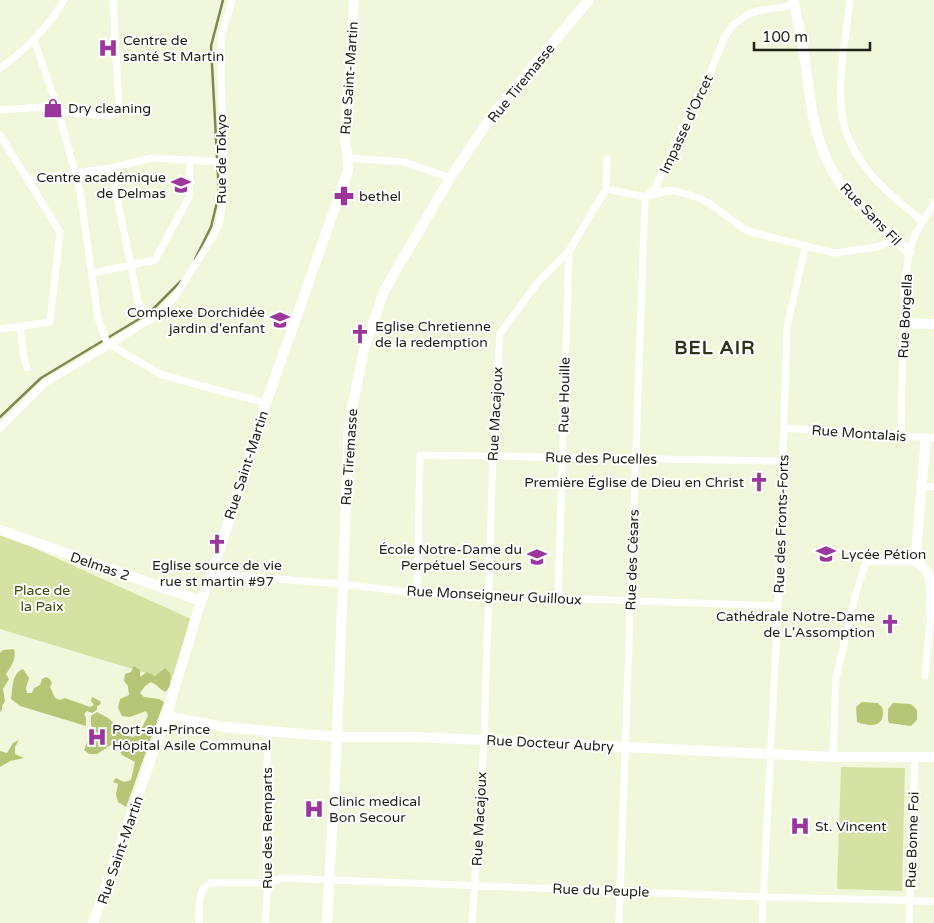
<svg xmlns="http://www.w3.org/2000/svg" width="934" height="923" font-family="'Varela Round',sans-serif">
<rect width="100%" height="100%" fill="#f1f7db"/>
<path fill="#d6e2a4" d="M0,535L34,548L200,623L176,682L0,629Z
M841,767L905,768L902,891L837,889Z"/>
<path fill="#b7c576" d="M14,649C17,658 11,667 6,674L9,679L3,689L5,701L2,706V710L0,712V653L3,650Z
M134,666L140,670V677L147,672L155,676L165,668L170,673C171,681 171,687 165,692C159,689 158,685 151,682L145,686L140,693L144,697L159,699L164,702L126,807L118,802L116,794L118,784L113,782L116,778L124,782L131,780L135,762L122,755L118,748L111,745L97,754H89L84,750L93,728L91,725V716L97,712L108,718L128,736L134,737L140,731L148,716L146,711L130,717L122,716L118,708L120,699L129,695L128,686L124,681L125,674L131,672Z
M23,669L29,678L26,688L27,693H32L34,688L40,685L42,679L46,677L50,679L52,683L50,687L55,698L60,700L65,698L90,707L94,705L91,701L92,697L100,701L101,704L97,706V710L92,713L87,711L84,714L86,718V726L20,706L11,699C13,689 11,674 23,669Z
M862,702L878,703C882,707 883,708 883,714C882,728 868,726 857,722L856,707Z
M893,703L911,704L917,710V720L911,726L889,723L888,720V709Z
M19,740L15,747V754L24,758L10,761L0,767V751L7,753L13,743Z"/>
<g fill="none" stroke-linecap="round" stroke-linejoin="round">
<path stroke="#7e884e" stroke-width="2.5" d="M195,259L211,227L219,194L211,46L223,0
M0,417L41,378L149,313L181,281"/>
<path stroke="#fff" stroke-width="7" d="M850,0C846,37 834,93 845,129C850,143 859,160 869,172C884,191 904,205 922,221
M34,40L57,106L80,191L98,318L107,343L162,375L266,403
M0,68C26,50 48,27 64,0
M0,110L57,106
M59,112L110,116L117,113L119,106L113,0
M0,135L60,232L50,322L0,329
M348,158L404,162L450,178
M111,168L138,301L143,314
M28,180L111,168L151,158L224,162
M606,189L607,159
M648,195L656,187L680,132L698,103L725,36L733,25L745,16L757,11L795,5
M93,273L155,260L189,197L190,159
M20,327L24,358L27,368
M0,428L45,383L109,345L157,315L174,298L212,238L219,225L221,213L224,162L221,78V37L232,0
M784,428L934,438
M901,435L904,289L909,252L915,235L934,203
M921,486L934,487
M212,574L342,584L417,593L778,606
M417,593L420,455L783,461
M558,598L569,251
M925,676L931,612
M833,757L836,678L856,593L866,561L915,562
M199,923C200,908 196,889 211,883H268L282,878L763,897L934,901
M265,923L268,883L265,843L268,732
M472,923L484,740L493,455L500,334L537,283L569,251L606,189L645,197L667,191H676L696,197L709,203L744,229L754,233L834,253L877,247L896,240
M619,923L645,197
M762,923L778,606L787,327L805,247
M909,923L915,757"/>
<path stroke="#fff" stroke-width="10" d="M793,0C798,20 802,40 805,60C811,105 813,144 840,183C858,210 886,230 909,252
M903,323L934,324
M926,438L915,562C934,568 932,594 931,612H934
M0,530L201,601
M166,716L224,727L337,737H416L484,740L833,757H934
M93,923L166,716L201,601L212,574L266,403L348,171V158L345,141L354,0
M327,923L337,737L349,423L364,350L384,291L450,178L492,115L589,0"/>
</g>
<defs>
<symbol id="hospital-bare" viewBox="-9 -9 18 18"><path d="M-5-5h3v3.5h4V-5h3V5h-3V1.5h-4V5h-3Z" fill="#9a369c" stroke="#fff" stroke-width="2.5" paint-order="stroke"/></symbol>
<symbol id="shop-bare" viewBox="-9 -9 18 18"><path d="M-5-2.5h2.3a2.7 3.5 0 0 1 5.4 0H5L5.5 6h-11ZM-1.5-2.5h3a1.5 2.3 0 0 0-3 0Z" fill="#9a369c" stroke="#fff" stroke-width="2.5" paint-order="stroke"/></symbol>
<symbol id="school-bare" viewBox="-9 -9 18 18"><path d="M0-5L7-2L0 1L-7-2ZM-4 1L0 2.5L4 1V4Q0 6-4 4Z" fill="#9a369c" stroke="#fff" stroke-width="2.5" paint-order="stroke"/></symbol>
<symbol id="pharmacy-bare" viewBox="-9 -9 18 18"><path d="M-2-6h4v4h4v4h-4v4h-4v-4h-4v-4h4Z" fill="#9a369c" stroke="#fff" stroke-width="2.5" paint-order="stroke"/></symbol>
<symbol id="church-bare" viewBox="-9 -9 18 18"><path d="M-1.2-6h2.4v3.5h3.3v2.4h-3.3V6h-2.4V-.1h-3.3v-2.4h3.3Z" fill="#9a369c" stroke="#fff" stroke-width="2.5" paint-order="stroke"/></symbol>
</defs>
<g fill-rule="evenodd">
<use href="#hospital-bare" x="94" y="34" width="28" height="28"/>
<use href="#shop-bare" x="39" y="94" width="28" height="28"/>
<use href="#school-bare" x="167" y="171" width="28" height="28"/>
<use href="#pharmacy-bare" x="330" y="182" width="28" height="28"/>
<use href="#school-bare" x="266" y="306" width="28" height="28"/>
<use href="#church-bare" x="346" y="320" width="28" height="28"/>
<use href="#church-bare" x="745" y="468" width="28" height="28"/>
<use href="#church-bare" x="203" y="530" width="28" height="28"/>
<use href="#school-bare" x="812" y="540" width="28" height="28"/>
<use href="#school-bare" x="523" y="543" width="28" height="28"/>
<use href="#church-bare" x="876" y="610" width="28" height="28"/>
<use href="#hospital-bare" x="83" y="723" width="28" height="28"/>
<use href="#hospital-bare" x="300" y="795" width="28" height="28"/>
<use href="#hospital-bare" x="786" y="812" width="28" height="28"/>
</g>
<g text-anchor="middle" stroke-width="4" stroke-linejoin="round" paint-order="stroke">
<g font-size="14" fill="#1f2117" stroke="#fff" text-anchor="start">
<text x="123" y="45">Centre de<tspan x="123" dy="16">santé St Martin</tspan></text>
<text x="68" y="113">Dry cleaning</text>
<text x="166" y="182" text-anchor="end">Centre académique<tspan x="166" dy="16">de Delmas</tspan></text>
<text x="359" y="201">bethel</text>
<text x="265" y="317" text-anchor="end">Complexe Dorchidée<tspan x="265" dy="16">jardin d'enfant</tspan></text>
<text x="375" y="331">Eglise Chretienne<tspan x="375" dy="16">de la redemption</tspan></text>
<text x="744" y="487" text-anchor="end">Première Église de Dieu en Christ</text>
<text x="522" y="554" text-anchor="end">École Notre-Dame du<tspan x="522" dy="16">Perpétuel Secours</tspan></text>
<text x="841" y="559">Lycée Pétion</text>
<text x="217" y="570" text-anchor="middle">Eglise source de vie<tspan x="217" dy="16">rue st martin #97</tspan></text>
<text x="875" y="621" text-anchor="end">Cathédrale Notre-Dame<tspan x="875" dy="16">de L'Assomption</tspan></text>
<text x="112" y="734">Port-au-Prince<tspan x="112" dy="16">Hôpital Asile Communal</tspan></text>
<text x="329" y="806">Clinic medical<tspan x="329" dy="16">Bon Secour</tspan></text>
<text x="815" y="831">St. Vincent</text>
</g>
<g font-size="14" fill="#1f2117" stroke="#fff">
<text transform="translate(349 78) rotate(-86)" y="5">Rue Saint-Martin</text>
<text transform="translate(521 83) rotate(-51)" y="5">Rue Tiremasse</text>
<text transform="translate(686 124) rotate(-65)" y="5">Impasse d'Orcet</text>
<text transform="translate(221 159) rotate(-90)" y="5">Rue de Tokyo</text>
<text transform="translate(871 214) rotate(46)" y="5">Rue Sans Fil</text>
<text transform="translate(905 316) rotate(-87)" y="5">Rue Borgella</text>
<text transform="translate(564 395) rotate(-89)" y="5">Rue Houille</text>
<text transform="translate(495 414) rotate(-87)" y="5">Rue Macajoux</text>
<text transform="translate(859 433) rotate(4)" y="5">Rue Montalais</text>
<text transform="translate(349 457) rotate(-86)" y="5">Rue Tiremasse</text>
<text transform="translate(601 458) rotate(1)" y="5">Rue des Pucelles</text>
<text transform="translate(246 465) rotate(-72)" y="5">Rue Saint-Martin</text>
<text transform="translate(781 524) rotate(-88)" y="5">Rue des Fronts-Forts</text>
<text transform="translate(632 560) rotate(-88)" y="5">Rue des Césars</text>
<text transform="translate(100 566) rotate(19)" y="5">Delmas 2</text>
<text transform="translate(494 595) rotate(3)" y="5">Rue Monseigneur Guilloux</text>
<text transform="translate(550 743) rotate(3)" y="5">Rue Docteur Aubry</text>
<text transform="translate(479 819) rotate(-87)" y="5">Rue Macajoux</text>
<text transform="translate(267 828) rotate(-90)" y="5">Rue des Remparts</text>
<text transform="translate(912 840) rotate(-88)" y="5">Rue Bonne Foi</text>
<text transform="translate(120 850) rotate(-71)" y="5">Rue Saint-Martin</text>
<text transform="translate(601 890) rotate(2)" y="5">Rue du Peuple</text>
</g>
<g font-size="14" fill="#41490d" stroke="#fff">
<text x="42" y="595">Place de<tspan x="42" dy="16">la Paix</tspan></text>
</g>
<g font-size="19" font-weight="bold" letter-spacing="1" fill="#30341d" stroke="#fff">
<text x="715" y="354">BEL AIR</text>
</g>
</g>
<path d="M754 42v8h116v-8" fill="none" stroke="#1f2117" stroke-width="2.5"/>
<text x="762" y="42" font-size="15" fill="#1f2117" stroke="#ffffff" stroke-width="4" paint-order="stroke">100 m</text>
</svg>
